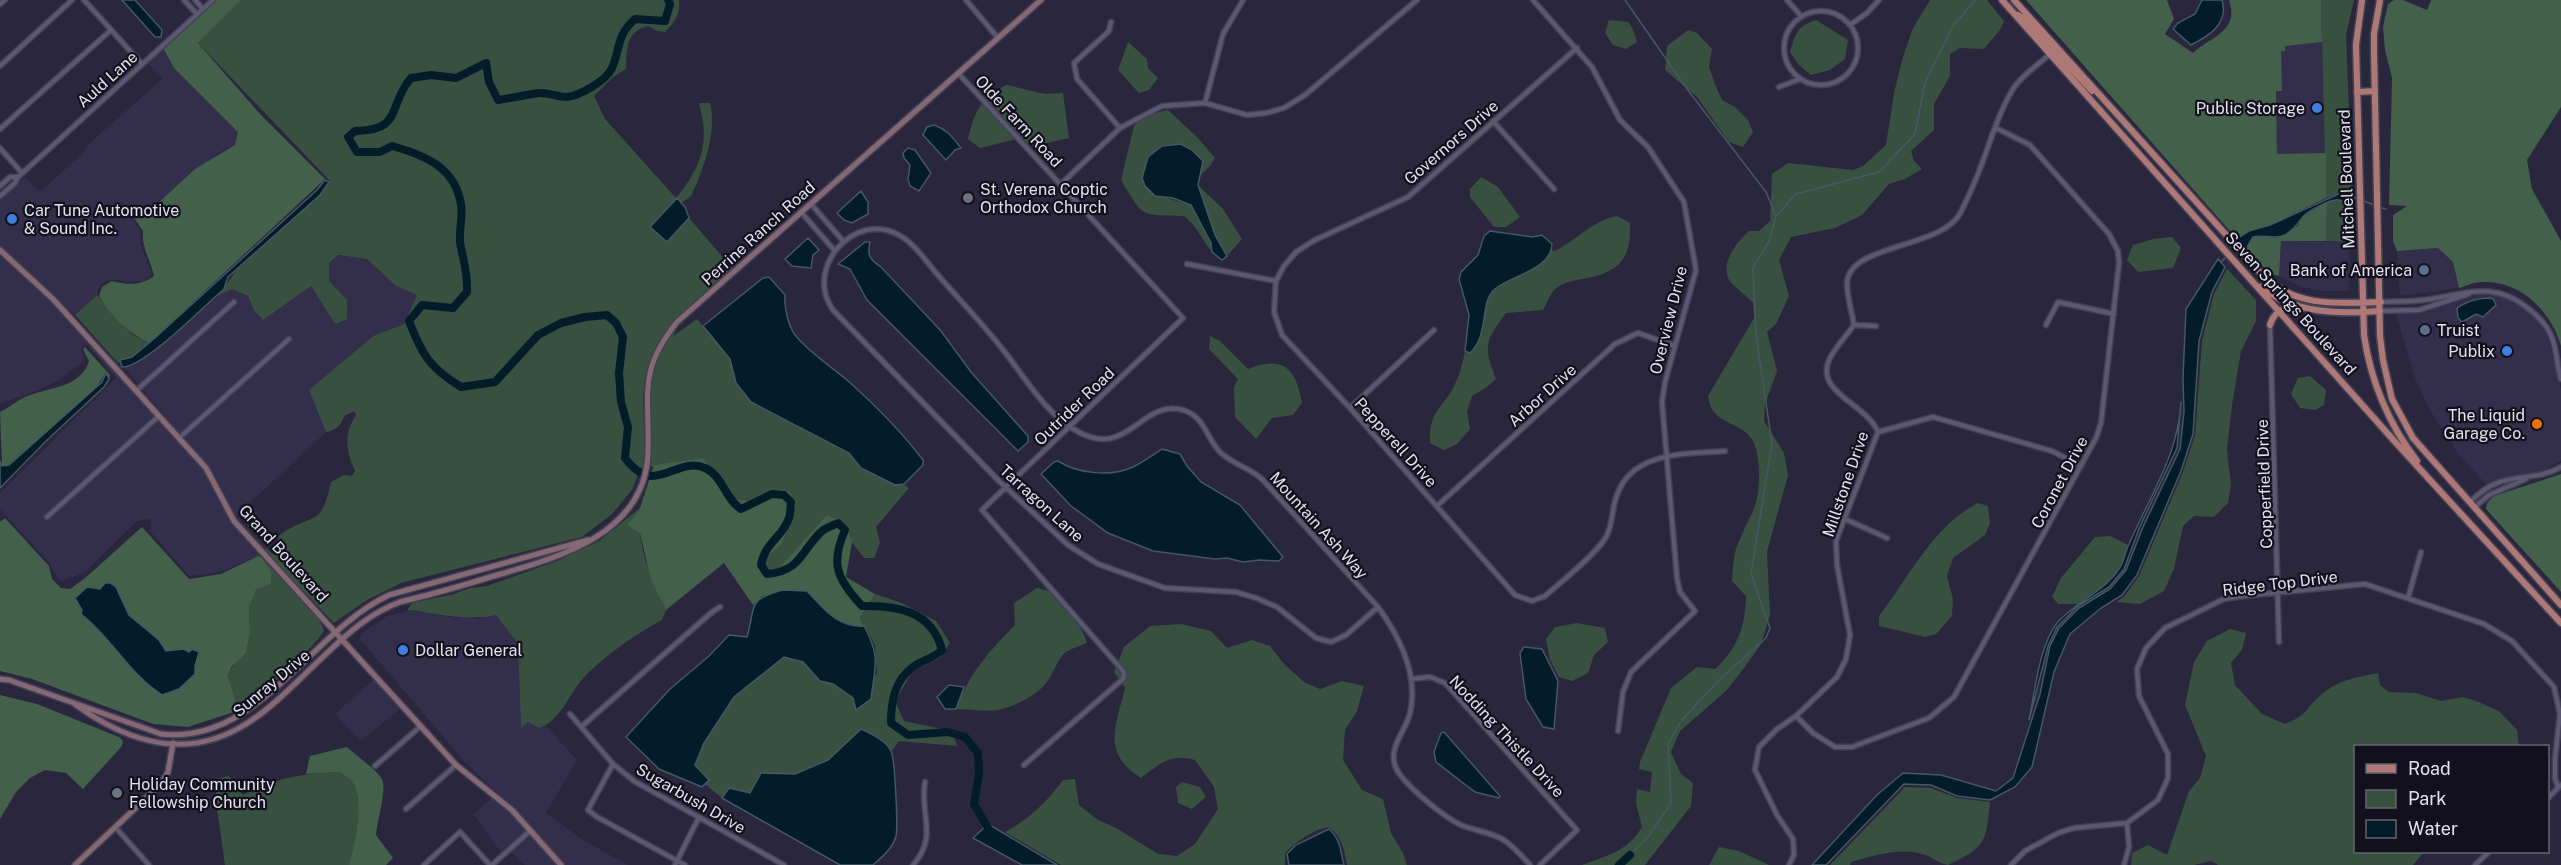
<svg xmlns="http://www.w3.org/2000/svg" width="2561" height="865" font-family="'Public Sans',sans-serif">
<rect width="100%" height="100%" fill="#2a263e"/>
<path fill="#332e4b" d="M2322,42L2326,153L2277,155L2276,91L2282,90L2280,51L2285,46Z
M163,48L174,68L239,132L235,145L222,151L155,206L135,214V224L141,232L140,243L152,275L144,281L128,282L111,279L100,285L97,295L75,315L0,247V200L25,177L38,191L42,190L83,153L90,143L163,78L148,63Z
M2281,241L2350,242L2349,291H2322L2299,286L2279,276Z
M2438,248L2453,262L2459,288L2400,296L2397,251Z
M0,254L51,301L204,470L222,507L232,522L262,554L260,557L253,558L220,572L189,576L150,531L152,519L137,521L84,573L61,581L53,571L51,565L0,509V493L116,378L87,345H83L81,350L85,360L59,380L41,389L0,404Z
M337,255L367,259L396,286L418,295L404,324L373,336L309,390L326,432L236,516L266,548L264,550L235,519L207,467L124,367H130L152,354L218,296L232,289L248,296L254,310L311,286L335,323L347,300L329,282V263Z
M2481,294L2500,295L2517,303L2537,320L2546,330L2561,390V461L2542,471L2503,478L2487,485L2459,455L2428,407L2414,376L2396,314L2442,307Z
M412,610L454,618L464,616L478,619L495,614L518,644L521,728L528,722L539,728L546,726L577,760L546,813L583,840L628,865H564L513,809L463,760L360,639L362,633L387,616Z
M375,678L401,708L361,741L335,714Z
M492,798L510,812L557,865H525L510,851L504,856L473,814Z"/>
<path fill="#38503f" d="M241,0H679C681,13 674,23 665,32L657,31L648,26C625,32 627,49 626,69L613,77L594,96L605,119L676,198C702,166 710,143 699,103H710C717,132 704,168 692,194C691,197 684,201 681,203L677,198L667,242L689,218L733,269C700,299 656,328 646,375C639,405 648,437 643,468L640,469L632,490L612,514L582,537L401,583L367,600L334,623L264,550L266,548L273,554L279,536L282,533C315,512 321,528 331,482L344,475L352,476L355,471C346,450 343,435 356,415L354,411L344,416C342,425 335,431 326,432L309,390L373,336L404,324L417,295L396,286L367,259L338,255L329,263V281L347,300V319L335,324L311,286L263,320L254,310L248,296L232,289L218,296L235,272L321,194L330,181L198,43Z
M1930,0H1987L2004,21L2000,30L1984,49L1960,48L1950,54V76L1934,104V130L1911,151L1914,161L1922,169L1905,179L1889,184L1862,215L1835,228L1791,237L1779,260L1789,296L1776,324L1767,332L1777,371L1765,404L1764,421L1784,453L1788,475L1767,552L1770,615L1761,644L1744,668L1726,691L1680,731L1671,752L1681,774L1693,783L1691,806L1645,865H1624L1628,859L1625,857L1614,865H1582C1608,855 1627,852 1642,827L1636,803L1637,789L1650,792L1652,772L1639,769L1640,762L1671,688L1697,667L1715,669C1738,648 1745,627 1746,596L1732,581C1733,570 1733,559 1736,549C1741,535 1747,524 1753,511C1761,493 1761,461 1754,443C1744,420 1711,427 1708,396L1754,318L1753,303C1749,298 1731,284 1729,280C1720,262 1737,242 1749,231H1759L1770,221L1772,174L1788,163L1853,170L1863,166L1886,145L1894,93L1903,57L1913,28Z
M2321,0H2354L2346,35L2352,188C2343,190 2336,196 2326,198Z
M1609,20L1628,22L1632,27L1637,42L1626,49L1613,45L1605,33Z
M1816,20L1848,40L1845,59L1830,70L1811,75L1798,64L1790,52C1796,33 1796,27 1816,20Z
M1688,30L1697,33L1712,49L1709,67L1715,84L1722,100L1735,107L1748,120L1753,132L1743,147L1729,142L1697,97L1665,70L1667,46Z
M1128,42L1147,59L1148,68L1158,78L1149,90L1139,93L1118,70Z
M1007,85L1045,94L1063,93L1069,138L1033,146L1017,139L980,148L968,139C973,115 982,94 1007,85Z
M1168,110L1198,138L1215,158L1210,166L1200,176L1203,161L1148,157C1147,164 1142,174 1143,180C1145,196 1177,200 1191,205L1211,243L1212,252C1202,240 1197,226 1184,216C1139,215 1144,218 1121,180L1134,126L1141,116Z
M1481,177L1498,187L1520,217L1506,227H1494L1470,197V189Z
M1198,185L1223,209L1242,239L1227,256L1215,235Z
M2330,200H2339L2352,206L2350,242L2326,241L2327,202Z
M1617,216L1630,223C1632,261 1617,273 1582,279C1572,281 1563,282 1555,289C1550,294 1547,304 1543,310L1506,313C1485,341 1483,346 1496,379L1487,387L1472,396L1467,412L1470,429L1457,444L1444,450L1430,443C1429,416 1437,412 1451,392C1458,380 1463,364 1465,351L1470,353C1488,336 1479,311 1492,292C1505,271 1541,275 1551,250L1555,251C1578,239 1592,221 1617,216Z
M2172,237L2181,248L2173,268L2138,272L2127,260L2133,245L2153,239Z
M2227,269L2256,300V321L2241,351L2232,405L2227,450L2231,485L2228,503L2214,517L2194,516L2183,526L2174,569L2164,591L2140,604L2116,602L2124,597L2139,576L2183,472L2195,435L2202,341L2214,294Z
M97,295L133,335L149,343L132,357L118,363L75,315Z
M697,319L730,359L736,383L751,402L849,453L861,468L895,485L903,484L909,488L876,527L880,543L874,558H864L851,541L774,574L762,575L758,564L782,544L796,506L780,489L749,501L734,498L703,458L649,467C656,408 635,379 678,326L673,336Z
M1210,336L1220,341L1248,369C1283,355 1296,368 1302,403L1293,415L1272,418L1256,439L1235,417L1234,387L1238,379L1209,349Z
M2310,376L2326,390L2324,405L2315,410L2300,408L2291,394L2298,378Z
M1978,503L1988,506L1990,523L1985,535L1953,558L1947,576L1953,599L1952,616L1936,634L1925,637L1879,626V616C1909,577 1933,526 1978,503Z
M640,508C636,544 651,579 666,610L662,620C634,635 610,652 587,674C570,690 562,721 539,728L528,722L521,728L518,644L496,615C467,621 441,615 412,610L407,611L412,603L454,594L470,588L487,586L557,561L599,541Z
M2110,536L2128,545L2120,568L2104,586L2078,604H2058L2052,597L2061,578L2095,537Z
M262,554C276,570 321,613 324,631C308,655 259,697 234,712L235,699L228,676L250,631L249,608L256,590L269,583L271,573L260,557Z
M1037,588L1053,592C1064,610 1082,623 1087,643C1057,654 1064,653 1049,679C1040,694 1016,706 998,710C986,712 969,709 956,709C968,675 990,650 1015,625L1014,603Z
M875,594L902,603L936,621L950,643L940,658L913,671L895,701L904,721L952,731L957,746L899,741L892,751L882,741L861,729L828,760L795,774L761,773L750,793L729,788L722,798L705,784L709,781L695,765L704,743L734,697L784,656L803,662L820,681L833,684L853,698L856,709L877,673L875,645L860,618Z
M1577,623L1605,628L1608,642L1594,655L1588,673L1572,681L1559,677L1550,660L1546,639L1555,627Z
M1181,624L1211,631L1227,648L1252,640L1270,646L1284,664L1304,682L1320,689L1342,681L1364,686L1357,711L1345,730L1343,760L1362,790L1383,799L1391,833L1403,853L1407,865H1347C1344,849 1342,836 1328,827C1311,831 1297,841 1285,853V865H1061L1005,832C1030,818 1046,803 1063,780L1075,779L1079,805L1098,820L1116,828L1158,854L1177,856L1195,844L1218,809L1214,787L1195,760C1169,754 1161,763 1141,778C1101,753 1116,726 1125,688L1114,672L1124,647L1150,626Z
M2230,629L2246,633L2242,650L2231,663L2235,685L2262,714L2285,724C2310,714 2303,710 2321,695C2337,680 2358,677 2378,673L2380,685L2389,692L2416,693L2441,701L2463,697L2476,701L2499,711L2517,730L2519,746H2356V852H2424L2413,865H2218L2211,861L2194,865H2131L2132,853L2148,845L2167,855L2189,791L2200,778L2206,756L2185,705L2194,662L2207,641Z
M340,772C344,775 348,778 351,781C366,797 354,846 349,865H225L216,801V779L229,776L243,795C273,778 306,773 340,772Z
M1182,782L1200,787L1206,797L1192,809L1178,803L1176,787Z
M1905,787L1931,788L1957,798L1990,802C1986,843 1986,847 1948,865C1939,864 1931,856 1922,854C1901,847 1872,856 1851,862L1850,865H1830Z
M1719,847L1739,851L1769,865H1709Z"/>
<path fill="#42604a" d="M216,0H241L198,43L261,115L325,179L149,343C128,333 111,316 99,296L102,287L112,281C128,285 140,286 154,276C151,261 141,247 143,231L134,218L135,214L155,206L195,169L235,145L238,132L174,68L163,48Z
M2026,0H2167L2174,19L2165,34L2193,53C2210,37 2240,32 2229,0H2321L2322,42L2285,46V51H2281L2282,91H2276L2277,154L2326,153V198L2270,225L2249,231L2237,239Z
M2394,0H2403L2427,10L2431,0H2561V107L2527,160L2532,189L2561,241V346C2551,311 2520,280 2482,282C2474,282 2466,286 2459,288L2453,262L2438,248L2397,251L2393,241V215L2407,206L2389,205L2392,78L2385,50L2383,27L2388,4Z
M2327,202L2326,241H2281L2279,276L2270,274L2246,249L2253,237L2260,235L2276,238L2298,226L2302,217Z
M85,347L110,375L109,379L105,373C97,395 29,447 8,465L2,466L0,412C9,408 16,401 25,397C48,387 80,389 89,361L83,349Z
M703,458L734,498L749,501L780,489L790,492L796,506L782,544L758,564L762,575L779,568L827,515L845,524L852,542L846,577L875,594L860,618L864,626H856L833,619L807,591L797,590L762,596L753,605L724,563L666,610L651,580L640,533L627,525L639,511L654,465Z
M2561,474V592L2486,509L2487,503L2494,496Z
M5,518L49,566L52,579L61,588L70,589L84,579L142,527L189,579L221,574L258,556L261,557L271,572V583L256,590L249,608L250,631L246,653L232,666L228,676L235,699L234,712L188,727L153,724L32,679L0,671V522Z
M0,695L37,704L119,737L123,741L122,746L83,789L66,773L45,770L30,778L16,792L0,819Z
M347,747C355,755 377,770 382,779C387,789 377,822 376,835L393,858L386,865H349C354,846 366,797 351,781C348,778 344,775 340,772L306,774L310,756Z"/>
<path fill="#031c29" stroke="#465765" stroke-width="1.5" d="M122,0H135L162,30L161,37H155Z
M2202,0H2222C2229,24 2209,36 2191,45L2173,29L2178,23L2195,14Z
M934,125C948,130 952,137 961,148L955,150L946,160L923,135L927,127Z
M1181,144L1192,150L1203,161L1198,185L1215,235L1227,256L1222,260L1212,252L1211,243L1191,205L1173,198L1155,196L1145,186L1142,178L1148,157L1162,146Z
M908,148L915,150L931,173L919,191L910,186L908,179L910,165L904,158L903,153Z
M325,180L329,182L320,195L228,277L224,289C205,305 144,368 122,367L120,360L132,357L156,337L317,190Z
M2352,188V206C2348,204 2343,200 2339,200C2332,198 2306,212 2302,218C2296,225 2294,230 2285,235C2275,240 2265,234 2253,237L2246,249L2237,239L2249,231L2270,225Z
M861,191L868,202V214L852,223L844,220L837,213Z
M677,198L685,207L689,218L667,242L650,227Z
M1490,231L1533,237L1542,235L1552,244C1551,270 1512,275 1495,289C1479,302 1490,334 1470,353L1465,351L1469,315L1459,279L1461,272L1478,255L1484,236Z
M808,238L819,250L813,255L811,268L792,266L785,259Z
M865,242H870C867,255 869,259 881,267L941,331L971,372L1028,436V442L1018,451L867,300L850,269L838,264Z
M2218,259L2225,267L2212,292L2199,341L2193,434L2181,471L2137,575L2122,595L2101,608L2070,634L2054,672L2032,767L2015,787L1990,800L1957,796L1931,785L1904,784L1826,865H1812L1877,795L1903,773L1941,775L1996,791L2013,778L2040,694L2050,646L2059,628L2079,608L2110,589L2126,570L2143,527L2180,449L2184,412L2183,377L2186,309Z
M769,277L785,295C784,307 788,325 795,335C810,353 829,365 847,380C874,404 901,431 923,460V465L904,484L895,485L861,468L849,453L751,402L736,383L730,359L703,326L763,278Z
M2490,298L2493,299L2496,305L2483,317L2476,314L2462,322L2458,318L2457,308C2467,301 2478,298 2490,298Z
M106,373L109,379L104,387L45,442L0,488V461L2,466L9,465L102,382Z
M2181,402L2177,448L2140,526L2124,569L2109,587L2078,606L2057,627L2048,646L2029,720C2035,691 2039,646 2057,623C2075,602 2103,593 2119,569C2124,562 2125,552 2129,544C2149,498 2179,453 2181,402Z
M1162,449L1180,454L1187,466L1201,482L1240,505L1278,551L1283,557L1279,561L1259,560L1243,562L1227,558L1215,559L1153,551L1108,533L1071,506L1041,474L1054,462L1058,461C1078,474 1112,477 1133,467C1143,462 1153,455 1162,449Z
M105,583H110L116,587L129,615L159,640L166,651L184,649L189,652L192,649L199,652L195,666V674L179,689L162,695C129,674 111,637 81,614L82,610L75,598L87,587L100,589Z
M782,590L807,591C824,609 838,628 864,626C881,657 875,666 871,699L856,710L853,698L833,684L820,681L803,662L784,657L734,697L704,743L695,765L709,780L702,787L659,769L626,737L670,689L709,656L729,635L747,637C756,605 747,600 782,590Z
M1524,647L1542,649L1558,681L1554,729L1543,727L1526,699L1520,653Z
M949,685L964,687L956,709H945L937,697Z
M861,729C871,734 886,740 891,751C895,758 898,826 896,836C893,848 882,857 873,865H840L722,798L729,788L750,793L761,773L795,774L828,760Z
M1444,732L1500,796L1499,798L1475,792L1436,762L1434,752L1441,733Z
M988,824L1057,865H1022L973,838Z
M1329,829C1341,840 1340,850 1344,865H1289L1287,854L1296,845Z"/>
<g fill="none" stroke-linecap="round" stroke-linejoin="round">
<path stroke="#465765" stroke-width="1.5" d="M1625,0L1687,89L1766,192L1776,216L1769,241L1753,268L1756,336L1772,443L1751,574L1770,628L1766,638L1719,680L1681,721L1668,744L1671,803L1648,837L1630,855
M2352,197L2356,198
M2364,201L2374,205
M2382,208L2386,209
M1776,216L1796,194L1879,172L1915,134L1925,83L1953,26L1975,0
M2221,262L2227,256"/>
<path stroke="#031c29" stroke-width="8" d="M668,0L670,4L665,21L635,19C616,36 621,47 612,68C607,80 580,96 566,97C557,97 548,92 539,93C525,95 512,98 498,100L489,82L486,63L456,78L431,75L411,78C387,106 404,130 355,131L348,137L357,152H380L392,146C425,155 456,168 461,205C463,217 459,229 460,242C463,260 468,273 467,292L453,308L422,305L409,321C422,355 430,368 461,387L495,382L538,335L561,323L585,317L607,315L616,323L623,337L619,373L621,402L628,427L625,458C655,499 676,455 705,468C723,476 725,499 741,509L772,494L784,495L791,502C790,507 791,513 789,518C783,537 765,542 761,565L767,574C801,571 800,552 821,532C825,528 832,526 838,523L845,530C830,564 837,579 862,606C897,605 932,611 942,650C933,659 922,660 913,667C894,681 891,702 891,723L908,735L948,732L965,737L978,753L979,774L974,804L991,833
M1619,865L1630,855"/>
<defs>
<path id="street" d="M84,0L142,64
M184,0L197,14
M195,0L203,9
M966,0L998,38
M1533,0L1592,67L1620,120L1648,147L1684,202L1696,270L1665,382L1662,402L1677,578L1680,592L1695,611L1631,672L1623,692L1618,731
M1787,0L1801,16
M0,4L5,0
M1784 48a37 37 0 1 1 74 0a37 37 0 1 1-74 0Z
M1111,22L1109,31L1074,63L1077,79L1120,128
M1850,25L1867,13L1879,0
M1577,48L1408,197L1315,240L1296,252L1284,266L1276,281L1274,312L1282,335L1350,408L1515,595L1532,601L1545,596C1560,583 1600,551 1607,535C1613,523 1612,507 1617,495C1632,451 1687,454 1725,451
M0,66L72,0
M958,73L1183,318L982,510L1124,672L1123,679L1024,765
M1779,87L1800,79
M1205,103L1223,34L1243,0
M1493,121L1554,189
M0,129L111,30
M0,148L22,173
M1062,183L1120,128L1162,106L1205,103L1247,115L1266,113L1284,108L1305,95L1417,0
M0,186L10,177H18
M0,196L15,183L18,177L213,0
M811,204L844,242
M801,212L835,251
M1187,264L1276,281
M2381,302C2395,301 2410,302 2423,300C2465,295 2492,279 2529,309C2539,317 2548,326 2552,338C2557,351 2557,366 2561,379
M2380,311L2419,310L2469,294
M1854,325L1876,326
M2046,325L2058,302L2114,314
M2270,325L2279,642
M136,391L234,302
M1350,408L1434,330
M1878,432L1933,417L2052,451L2081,466
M179,438L289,339
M2470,502C2478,494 2486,487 2497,483C2518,475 2540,479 2561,467
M1437,506L1615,344L1638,333L1675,346
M2475,507L2489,495L2526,479
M47,517L159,416
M1845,519L1887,538
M2408,598L2421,552
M1378,607L1346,635L1331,642L1316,638L1277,607L1256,598L1236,592L1165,588L1098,564L1068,545L999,481L833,310C803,268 855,210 899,235C914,243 926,261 937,274C958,298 980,321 1000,346C1023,374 1043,411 1075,430C1128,462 1141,398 1183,410C1206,417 1206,439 1221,453C1234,465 1251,468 1263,480L1378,607C1399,636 1419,675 1410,713C1406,731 1387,748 1396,768C1404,785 1444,817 1461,825C1475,831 1491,832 1504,840C1514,847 1522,856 1530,865
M1411,679L1430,677L1445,683L1577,830L1540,865
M570,714L613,764L634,781L784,865
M1796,716L1813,733L1835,747H1852L1929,718L1954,697L2096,438L2101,423L2119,263L2118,251L2109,234L2030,145L1996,128
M581,727L712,612L720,607
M613,764L588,810L597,817L685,865
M375,766L421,726
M2548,798L2561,785
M406,809L456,765
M116,828L149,865
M424,865L460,832L490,865
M492,865L530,831
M675,865L699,817
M913,865C939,836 919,814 925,782
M1789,865L1794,855L1793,839L1777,815L1755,770L1759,747L1777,729L1796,716L1837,677L1846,659L1850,635L1837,565L1836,541L1878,432C1867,404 1815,393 1829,360C1834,349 1847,335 1854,325C1852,312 1847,297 1847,284C1847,246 1932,248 1956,219C1961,214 1964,205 1967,199C1985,164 1993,122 2013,89C2022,75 2038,65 2050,54
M2011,865L2025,851L2058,833L2074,828L2127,823L2158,800L2168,778V754L2139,696L2137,669L2146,648L2165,628L2224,599L2243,596L2365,584L2484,624L2512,641L2554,687L2560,714L2555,759V778L2558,788
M2124,865L2129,847L2127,823
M2475,865L2489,852"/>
<path id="secondary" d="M0,250L53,299L206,468L234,521L456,765L512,810L561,865
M0,679L9,680L161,734C258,745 310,632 389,595L588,540
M76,705C129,743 187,761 246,724C275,706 300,678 326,654C348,633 370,613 400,602C433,594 465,585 497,575C561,557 646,533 648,452C650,394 637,372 677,322L1041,0
M75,865L161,784L168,772L173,743"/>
<path id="primary" d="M2002,0L2397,444L2561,623
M2014,0L2266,279C2301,308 2338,303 2381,302
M2362,0L2356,45L2364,335C2371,383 2388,423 2417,461
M2380,0L2374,34V54L2380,336L2383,360L2392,399L2413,438L2561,605
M2018,15L2025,19L2092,91
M2357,92L2375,91
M2261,287C2296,314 2338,314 2380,311
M2270,325C2273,314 2282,307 2294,307"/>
</defs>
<use href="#street" stroke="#454155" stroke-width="7"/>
<use href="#secondary" stroke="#454155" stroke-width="8"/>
<use href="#primary" stroke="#454155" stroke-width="9"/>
<use href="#street" stroke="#5b5873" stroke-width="4"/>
<use href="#secondary" stroke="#846874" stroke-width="5"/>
<use href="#primary" stroke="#ad7875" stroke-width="6"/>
</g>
<g fill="#3f7fe0" stroke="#12111b" stroke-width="2">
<circle cx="2317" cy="108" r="6"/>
<circle cx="12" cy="219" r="6"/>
<circle cx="2507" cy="351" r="6"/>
<circle cx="403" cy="650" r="6"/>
</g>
<g fill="#6b7280" stroke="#12111b" stroke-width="2">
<circle cx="968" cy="198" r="6"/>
<circle cx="117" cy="793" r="6"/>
</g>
<g fill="#5c6f8a" stroke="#12111b" stroke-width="2">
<circle cx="2424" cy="270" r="6"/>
<circle cx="2425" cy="330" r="6"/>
</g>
<circle fill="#e8710a" stroke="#12111b" stroke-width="2" cx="2537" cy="424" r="6"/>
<g text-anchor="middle" stroke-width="4.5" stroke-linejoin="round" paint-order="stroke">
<g font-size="16" fill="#e2e1f1" stroke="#12111b">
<text transform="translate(107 79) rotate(-42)" y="6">Auld Lane</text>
<text transform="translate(1019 121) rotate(47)" y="6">Olde Farm Road</text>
<text transform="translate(1451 142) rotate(-41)" y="6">Governors Drive</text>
<text transform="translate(2346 179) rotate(-92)" y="6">Mitchell Boulevard</text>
<text transform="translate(758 233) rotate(-42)" y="6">Perrine Ranch Road</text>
<text transform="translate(2291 303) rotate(48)" y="6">Seven Springs Boulevard</text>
<text transform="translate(1668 320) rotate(-76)" y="6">Overview Drive</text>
<text transform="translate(1542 395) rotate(-42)" y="6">Arbor Drive</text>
<text transform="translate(1074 406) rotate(-44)" y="6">Outrider Road</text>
<text transform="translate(1396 442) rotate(48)" y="6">Pepperell Drive</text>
<text transform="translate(2059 482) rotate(-62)" y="6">Coronet Drive</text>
<text transform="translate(1845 484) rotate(-71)" y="6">Millstone Drive</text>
<text transform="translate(2264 484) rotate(-92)" y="6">Copperfield Drive</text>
<text transform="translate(1042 503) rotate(42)" y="6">Tarragon Lane</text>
<text transform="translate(1319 525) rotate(48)" y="6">Mountain Ash Way</text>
<text transform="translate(284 553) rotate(48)" y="6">Grand Boulevard</text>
<text transform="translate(2280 583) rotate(-7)" y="6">Ridge Top Drive</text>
<text transform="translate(271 683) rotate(-40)" y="6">Sunray Drive</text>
<text transform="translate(1507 736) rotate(47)" y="6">Nodding Thistle Drive</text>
<text transform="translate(691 798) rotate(30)" y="6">Sugarbush Drive</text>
</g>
<g font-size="16" fill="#e2e1f1" stroke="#12111b" text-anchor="start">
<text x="2305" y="114" text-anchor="end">Public Storage</text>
<text x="980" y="195">St. Verena Coptic<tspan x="980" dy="18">Orthodox Church</tspan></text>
<text x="24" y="216">Car Tune Automotive<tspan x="24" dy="18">&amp; Sound Inc.</tspan></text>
<text x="2412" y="276" text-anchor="end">Bank of America</text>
<text x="2437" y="336">Truist</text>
<text x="2495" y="357" text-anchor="end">Publix</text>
<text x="2525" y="421" text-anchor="end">The Liquid<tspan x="2525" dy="18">Garage Co.</tspan></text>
<text x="415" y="656">Dollar General</text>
<text x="129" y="790">Holiday Community<tspan x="129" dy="18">Fellowship Church</tspan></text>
</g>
</g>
<rect x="2354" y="745" width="195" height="108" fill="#12111b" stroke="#656471" stroke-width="1.5"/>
<rect x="2366" y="764" width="30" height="9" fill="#ad7875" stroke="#656471" stroke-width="1.5"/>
<text x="2408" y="775" font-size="18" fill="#e2e1f1">Road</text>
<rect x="2366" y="790" width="30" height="18" fill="#38503f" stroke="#656471" stroke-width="1.5"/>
<text x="2408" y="805" font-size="18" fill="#e2e1f1">Park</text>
<rect x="2366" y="820" width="30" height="18" fill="#031c29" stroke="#656471" stroke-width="1.5"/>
<text x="2408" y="835" font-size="18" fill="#e2e1f1">Water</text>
</svg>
